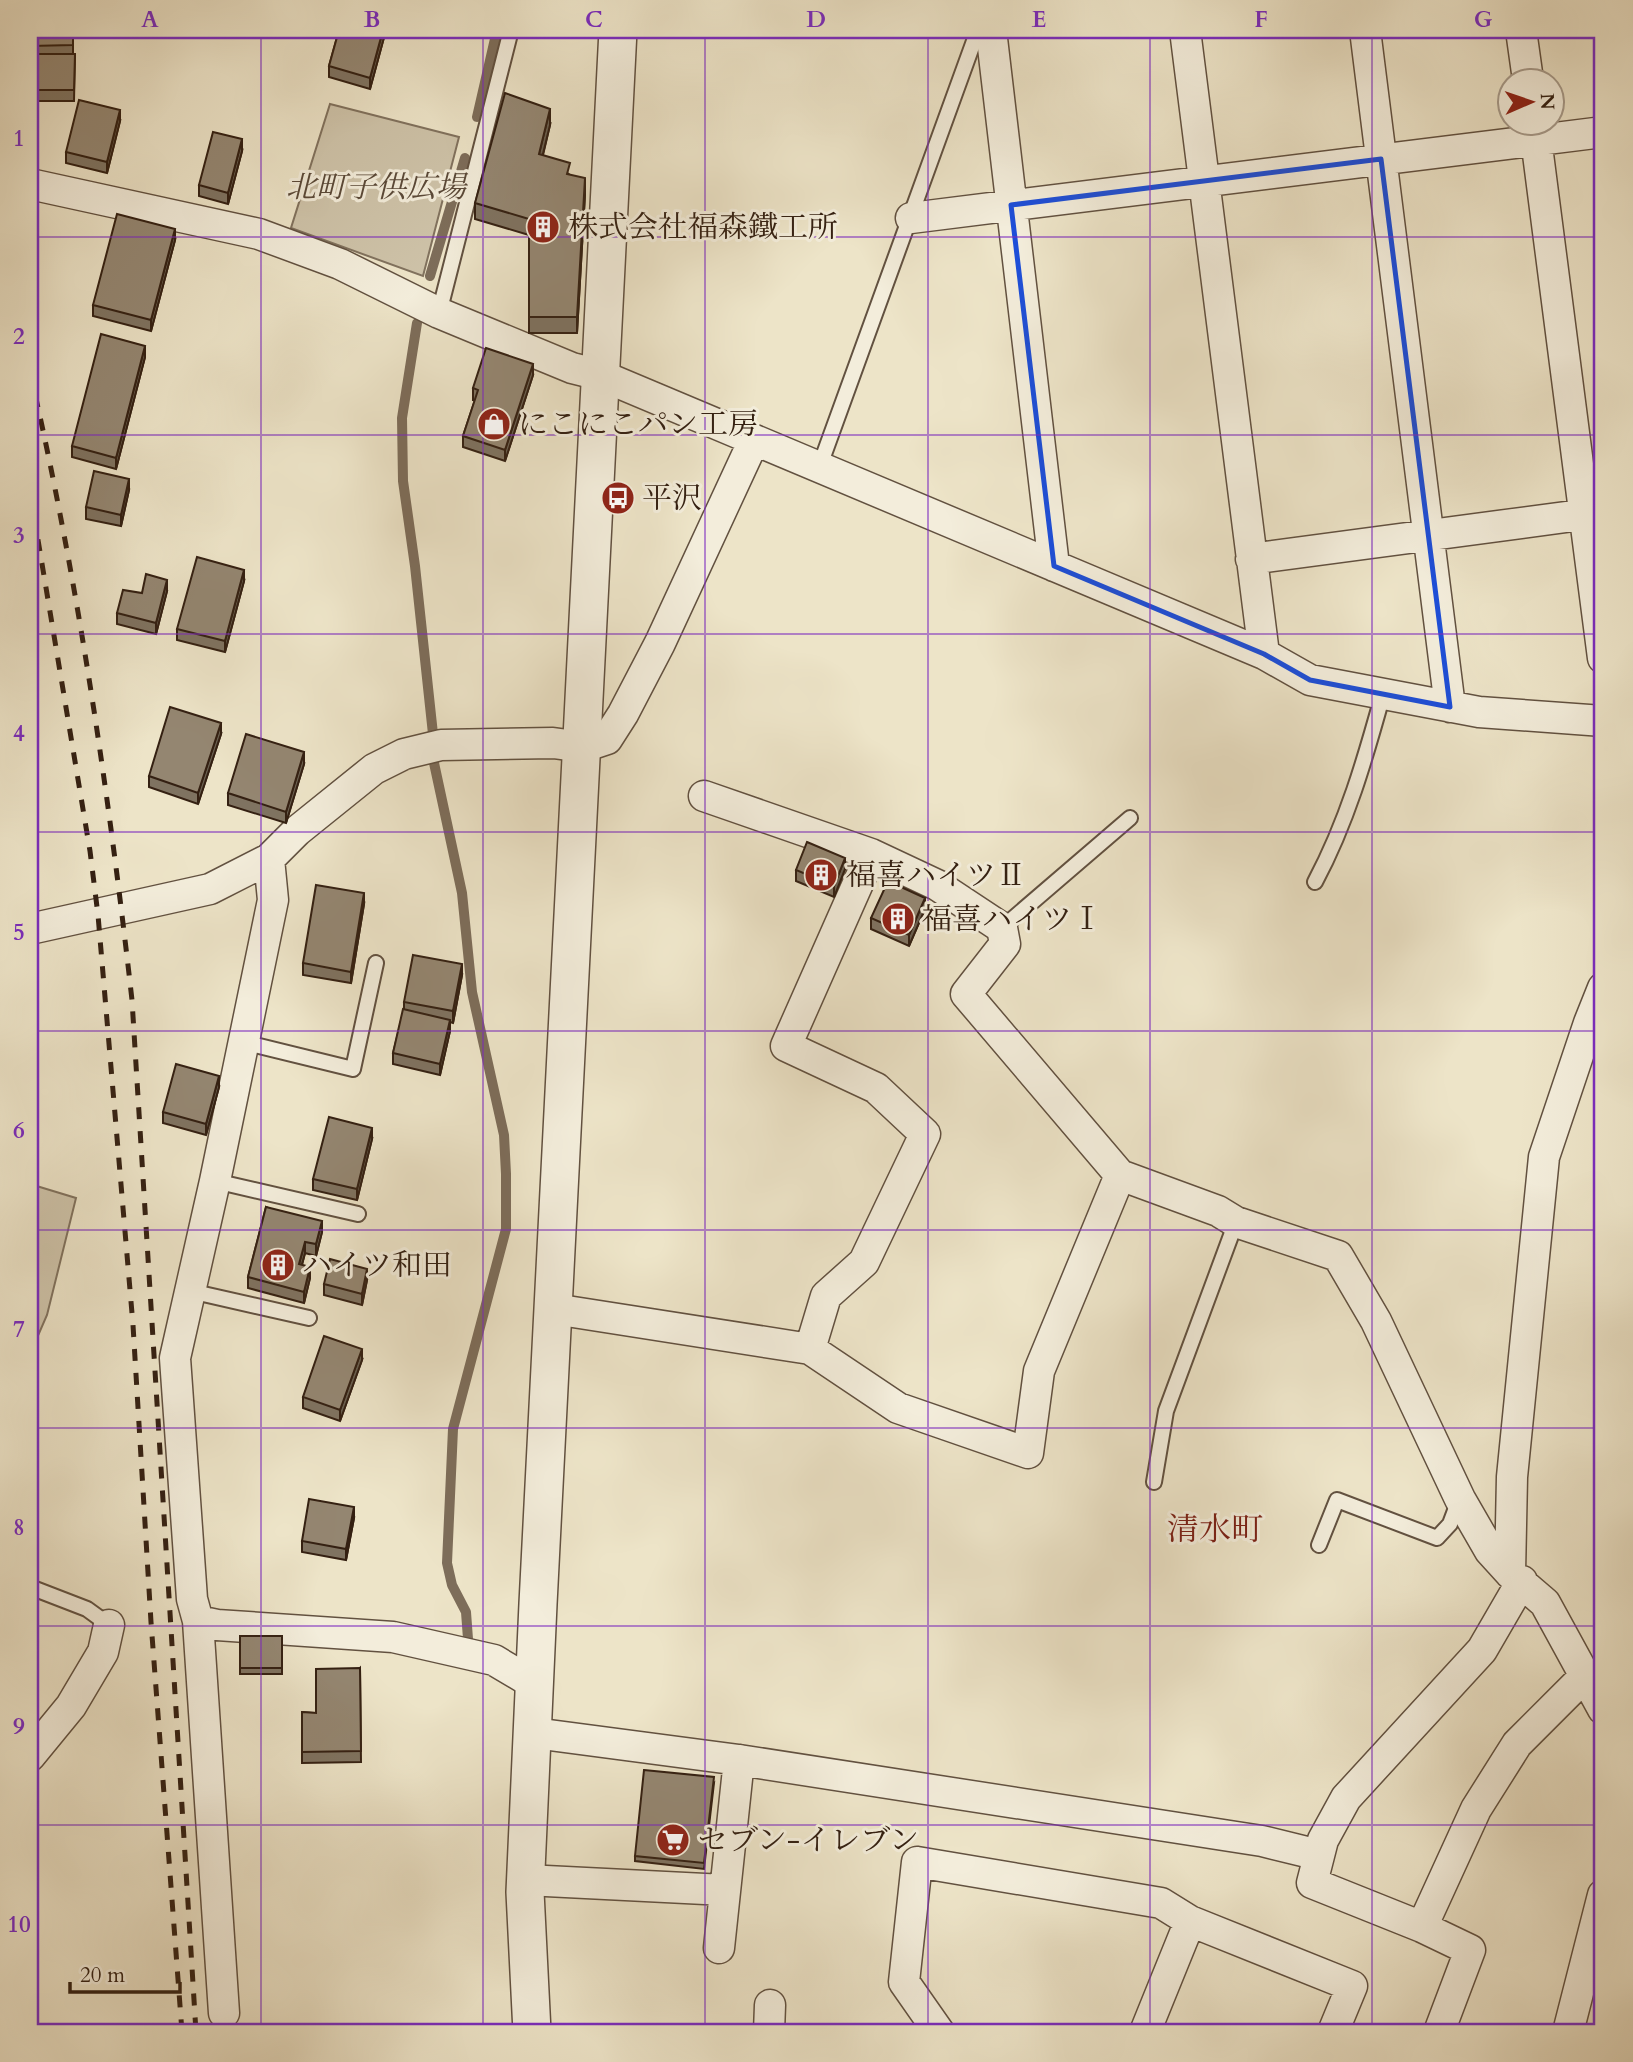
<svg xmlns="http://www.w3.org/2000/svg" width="1633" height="2062" font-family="Cardo,'Noto Serif JP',serif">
<rect width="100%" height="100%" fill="#ede4c8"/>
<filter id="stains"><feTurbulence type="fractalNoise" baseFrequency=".00286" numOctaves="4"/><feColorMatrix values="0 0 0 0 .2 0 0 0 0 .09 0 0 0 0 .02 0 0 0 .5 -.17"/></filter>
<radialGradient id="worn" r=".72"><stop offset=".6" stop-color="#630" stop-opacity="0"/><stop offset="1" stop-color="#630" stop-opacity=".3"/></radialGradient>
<path fill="#cec3a9" stroke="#81725e" stroke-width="2" d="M330,104L459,137L423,276L291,228Z
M30,1184L76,1198L47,1315L30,1354Z"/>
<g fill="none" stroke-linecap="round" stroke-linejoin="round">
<path stroke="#7d6d5a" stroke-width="10" d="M477,117L497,30
M430,276L465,158
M417,323L402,418L403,481L415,566L433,734
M434,763L462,893L472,992L504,1135L506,1174V1229L453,1429L447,1563L452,1585L466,1612L468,1639"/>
<defs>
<path id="service" d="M439,313L511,30
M819,468L978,30
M1315,882C1347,822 1365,759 1383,694
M1002,928L1130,818
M243,1042L353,1069L376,963
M215,1181L358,1214
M190,1291L309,1318
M1154,1482L1166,1411L1236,1222
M1319,1545L1337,1500L1437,1538L1450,1524L1459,1500
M30,1587L87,1609L109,1625"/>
<path id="minor" d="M991,30L1054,566
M1185,30L1264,654
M1365,30L1450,707
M1521,30L1528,80
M1534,123L1603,658
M30,184L259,234L340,264L439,313L572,368L600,375L1264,654L1310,680L1479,712L1603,721
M911,218L1603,132
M1251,559L1603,512
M704,796L871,854L937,885L1002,928L1005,944L966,994L1120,1175L1218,1211L1236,1222L1338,1256L1376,1321L1460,1499L1490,1551L1510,1573L1545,1603L1603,1709
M30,929L210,889L269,859L297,831L374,769L404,754L441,745L553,743L583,747L607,739L623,714L660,643L754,440
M554,1309L810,1349L898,1408L1028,1453L1039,1371L1120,1175
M810,1349L826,1296L864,1262L925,1134L876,1088L786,1046L871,854
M1510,1573L1512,1477L1544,1157L1589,1023L1603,988
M198,1621L217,1625L393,1637L494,1660L536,1685
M534,1733L739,1760L1262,1841L1319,1855
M30,1756L71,1706L103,1652L109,1625
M526,1880L725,1890
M1422,1927L1476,1809L1517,1744L1585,1676
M719,1948L739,1760
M224,2013L198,1621L192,1599L175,1358L215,1181L273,900L269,859
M769,2032L770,2005
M939,2032L904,1982L917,1862L1161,1903L1190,1921L1352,1986L1333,2032
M1145,2032L1190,1921
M1439,2032L1470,1950L1422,1927L1312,1883L1323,1840L1346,1798L1482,1650L1522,1581
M1568,2032L1603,1895"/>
<path id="tertiary" d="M532,2032L525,1892L538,1604L618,30"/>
</defs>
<use href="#service" stroke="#625140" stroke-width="18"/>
<use href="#minor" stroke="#625140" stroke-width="33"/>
<use href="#tertiary" stroke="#625140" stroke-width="40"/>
<use href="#service" stroke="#f3eddb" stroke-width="14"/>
<use href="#minor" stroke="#f3eddb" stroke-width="30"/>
<use href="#tertiary" stroke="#f3eddb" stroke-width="37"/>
<path stroke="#342012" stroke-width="5" stroke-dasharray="12 12" stroke-linecap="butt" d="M30,372C78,581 108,788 132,1000L196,2032
M30,492L90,851L98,915L133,1325L151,1622L182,2032"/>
</g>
<path fill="#7f7361" stroke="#342012" stroke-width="2" d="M30,30H73V54H75L74,101H30V64L34,65V57H30Z
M339,30H386L370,89L329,77V66Z
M120,121L107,173L66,163V152Z
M550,125L543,155L570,175L585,194L577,333H529V235L475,219V203Z
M242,151L228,204L199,196V185Z
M175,240L151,331L93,316V305Z
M145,357L116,469L72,457V446Z
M533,375L505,461L463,447V436L475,400H473V388Z
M129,490L121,526L86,519V507Z
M244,581L225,652L177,640V629Z
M167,591L156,634L117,624V613L142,593Z
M221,734L198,804L149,787V776Z
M304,764L286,823L228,805V793Z
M845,869L834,897L796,881V870Z
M364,904L351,983L303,975V963Z
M925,909L909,946L871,929V918Z
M462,975L453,1023L450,1022V1031L440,1075L393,1064V1053L404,1009V1002Z
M219,1087L206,1135L163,1123V1112Z
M372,1139L357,1200L313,1190V1179Z
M266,1207L322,1232L316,1256L305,1253L302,1265L310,1278L304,1303L248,1288V1277Z
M367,1280L362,1305L324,1295V1284Z
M362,1360L340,1421L303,1408V1397Z
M354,1518L346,1560L302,1552V1541Z
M240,1636H282V1674H240Z
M360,1668L361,1762L302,1763V1712L316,1713Z
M714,1783L704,1869L635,1861V1856Z"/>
<path fill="#685e4f" stroke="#342012" stroke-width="2" d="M383,30H386L370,89V78Z
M550,109V125L539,170V154Z
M120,110V121L107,173V162Z
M242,139V151L228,204V193Z
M585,178V194L577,333V317Z
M175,229V240L151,331V320Z
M145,346V357L116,469V458Z
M533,364V375L505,461V450Z
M129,479V490L121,526V515Z
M244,570V581L225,652V641Z
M167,580V591L156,634V623Z
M221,723V734L198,804V793Z
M304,752V764L286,823V812Z
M845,858V869L834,897V886Z
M364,893V904L351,983V972Z
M925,898V909L909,946V935Z
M462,964V975L453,1023V1011Z
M450,1020V1031L440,1075V1064Z
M219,1076V1087L206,1135V1124Z
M372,1128V1139L357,1200V1189Z
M322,1221V1232L316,1256V1244Z
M305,1242V1253L299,1275V1264Z
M310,1267V1278L304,1303V1292Z
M367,1269V1280L362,1305V1294Z
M362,1349V1360L340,1421V1410Z
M354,1507V1518L346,1560V1549Z"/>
<path fill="#948671" stroke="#342012" stroke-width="2" d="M30,30H73V45L30,46Z
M339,30H383L370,78L329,66Z
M34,54H75L74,90H30V64L34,65Z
M505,93L550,109L539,154L570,163L567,174L585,178L577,317H529V219L475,203Z
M79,100L120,110L107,162L66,152Z
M213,132L242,139L228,193L199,185Z
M117,214L175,229L151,320L93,305Z
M101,334L145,346L116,458L72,446Z
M486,348L533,364L505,450L463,436L478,390L473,388Z
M94,471L129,479L121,515L86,507Z
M197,557L244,570L225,641L177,629Z
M146,574L167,580L156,623L117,613L123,590L142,593Z
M170,707L221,723L198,793L149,776Z
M246,734L304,752L286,812L228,793Z
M807,842L845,858L834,886L796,870Z
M888,881L925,898L909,935L871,918Z
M316,885L364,893L351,972L303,963Z
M413,955L462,964L453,1011L404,1002Z
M403,1009L450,1020L440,1064L393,1053Z
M176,1064L219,1076L206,1124L163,1112Z
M329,1117L372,1128L357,1189L313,1179Z
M266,1207L322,1221L316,1244L305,1242L299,1264L310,1267L304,1292L248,1277Z
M330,1259L367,1269L362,1294L324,1284Z
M324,1336L362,1349L340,1410L303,1397Z
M309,1499L354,1507L346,1549L302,1541Z
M240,1636H282V1668H240Z
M360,1668L361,1751L302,1752V1712L316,1713V1669Z
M644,1770L714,1777L704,1863L635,1856Z"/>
<path fill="none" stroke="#1d4ed8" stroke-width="5" stroke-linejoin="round" d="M1381,159L1450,707L1310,680L1264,654L1054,566L1011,205Z"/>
<path fill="none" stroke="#7b2cbf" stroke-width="2" stroke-opacity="0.55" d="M261,30V2032M483,30V2032M705,30V2032M928,30V2032M1150,30V2032M1372,30V2032M30,237H1603M30,435H1603M30,634H1603M30,832H1603M30,1031H1603M30,1230H1603M30,1428H1603M30,1626H1603M30,1825H1603"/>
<defs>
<symbol id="building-disc" viewBox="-11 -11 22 22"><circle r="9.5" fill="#8f2418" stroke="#f3eddb"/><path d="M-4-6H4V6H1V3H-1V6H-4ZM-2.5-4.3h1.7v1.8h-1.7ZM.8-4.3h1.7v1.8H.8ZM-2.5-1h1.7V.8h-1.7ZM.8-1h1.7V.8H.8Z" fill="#fff"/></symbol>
<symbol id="shop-disc" viewBox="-11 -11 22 22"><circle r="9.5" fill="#8f2418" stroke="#f3eddb"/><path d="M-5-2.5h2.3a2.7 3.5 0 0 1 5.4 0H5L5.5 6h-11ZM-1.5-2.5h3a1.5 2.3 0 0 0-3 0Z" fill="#fff"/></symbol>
<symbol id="bus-disc" viewBox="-11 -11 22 22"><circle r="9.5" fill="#8f2418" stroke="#f3eddb"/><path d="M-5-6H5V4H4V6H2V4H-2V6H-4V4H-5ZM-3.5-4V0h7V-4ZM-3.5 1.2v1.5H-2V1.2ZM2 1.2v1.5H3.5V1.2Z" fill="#fff"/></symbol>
<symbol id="supermarket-disc" viewBox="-11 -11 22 22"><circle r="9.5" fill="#8f2418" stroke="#f3eddb"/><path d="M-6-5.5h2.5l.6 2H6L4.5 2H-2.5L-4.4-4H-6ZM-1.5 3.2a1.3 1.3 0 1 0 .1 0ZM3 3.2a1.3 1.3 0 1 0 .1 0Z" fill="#fff"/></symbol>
</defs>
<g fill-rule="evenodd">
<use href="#building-disc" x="524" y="208" width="38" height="38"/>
<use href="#shop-disc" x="475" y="405" width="38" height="38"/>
<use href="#bus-disc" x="599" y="479" width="38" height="38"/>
<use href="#building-disc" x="802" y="856" width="38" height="38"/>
<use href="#building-disc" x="879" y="900" width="38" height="38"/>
<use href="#building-disc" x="259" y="1246" width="38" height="38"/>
<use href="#supermarket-disc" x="654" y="1821" width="38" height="38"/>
</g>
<g text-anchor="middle" stroke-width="6" stroke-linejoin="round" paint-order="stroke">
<g font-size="30" font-style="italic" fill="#5a4938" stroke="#f3eddb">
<text x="376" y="197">北町子供広場</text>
</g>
<g font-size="30" fill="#342012" stroke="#f3eddb" text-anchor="start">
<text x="568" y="237">株式会社福森鐵工所</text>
<text x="518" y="434">にこにこパン工房</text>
<text x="642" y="508">平沢</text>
<text x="846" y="885">福喜ハイツⅡ</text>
<text x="922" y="929">福喜ハイツⅠ</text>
<text x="302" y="1275">ハイツ和田</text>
<text x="698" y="1850">セブン-イレブン</text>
</g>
<g font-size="32" fill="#7a1f14" stroke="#f3eddb">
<text x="1215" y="1540">清水町</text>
</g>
</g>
<rect width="1633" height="2062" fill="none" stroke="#ede4c8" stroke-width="77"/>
<g transform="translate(1531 102) rotate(88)"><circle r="33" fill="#f3eddb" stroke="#a79b8b" stroke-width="2"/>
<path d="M0-5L12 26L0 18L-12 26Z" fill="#8f2418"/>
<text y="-10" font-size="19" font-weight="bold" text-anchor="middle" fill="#342012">N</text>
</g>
<path d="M70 1982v10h110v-10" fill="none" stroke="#342012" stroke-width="3.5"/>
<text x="80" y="1982" font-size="21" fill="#342012" stroke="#f3eddb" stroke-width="5" paint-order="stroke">20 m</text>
<rect x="38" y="38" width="1556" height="1986" fill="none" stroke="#7b2cbf" stroke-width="2.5"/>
<g font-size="23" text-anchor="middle" font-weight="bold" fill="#7b2cbf">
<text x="150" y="27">A</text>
<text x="372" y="27">B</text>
<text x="594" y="27">C</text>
<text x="816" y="27">D</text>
<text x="1039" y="27">E</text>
<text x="1261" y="27">F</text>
<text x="1483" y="27">G</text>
<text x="19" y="146">1</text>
<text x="19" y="344">2</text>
<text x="19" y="543">3</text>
<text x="19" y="741">4</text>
<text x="19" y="940">5</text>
<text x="19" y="1138">6</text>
<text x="19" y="1337">7</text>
<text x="19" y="1535">8</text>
<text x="19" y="1734">9</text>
<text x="19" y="1932">10</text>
</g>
<rect width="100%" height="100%" filter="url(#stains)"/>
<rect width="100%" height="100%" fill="url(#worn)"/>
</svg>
